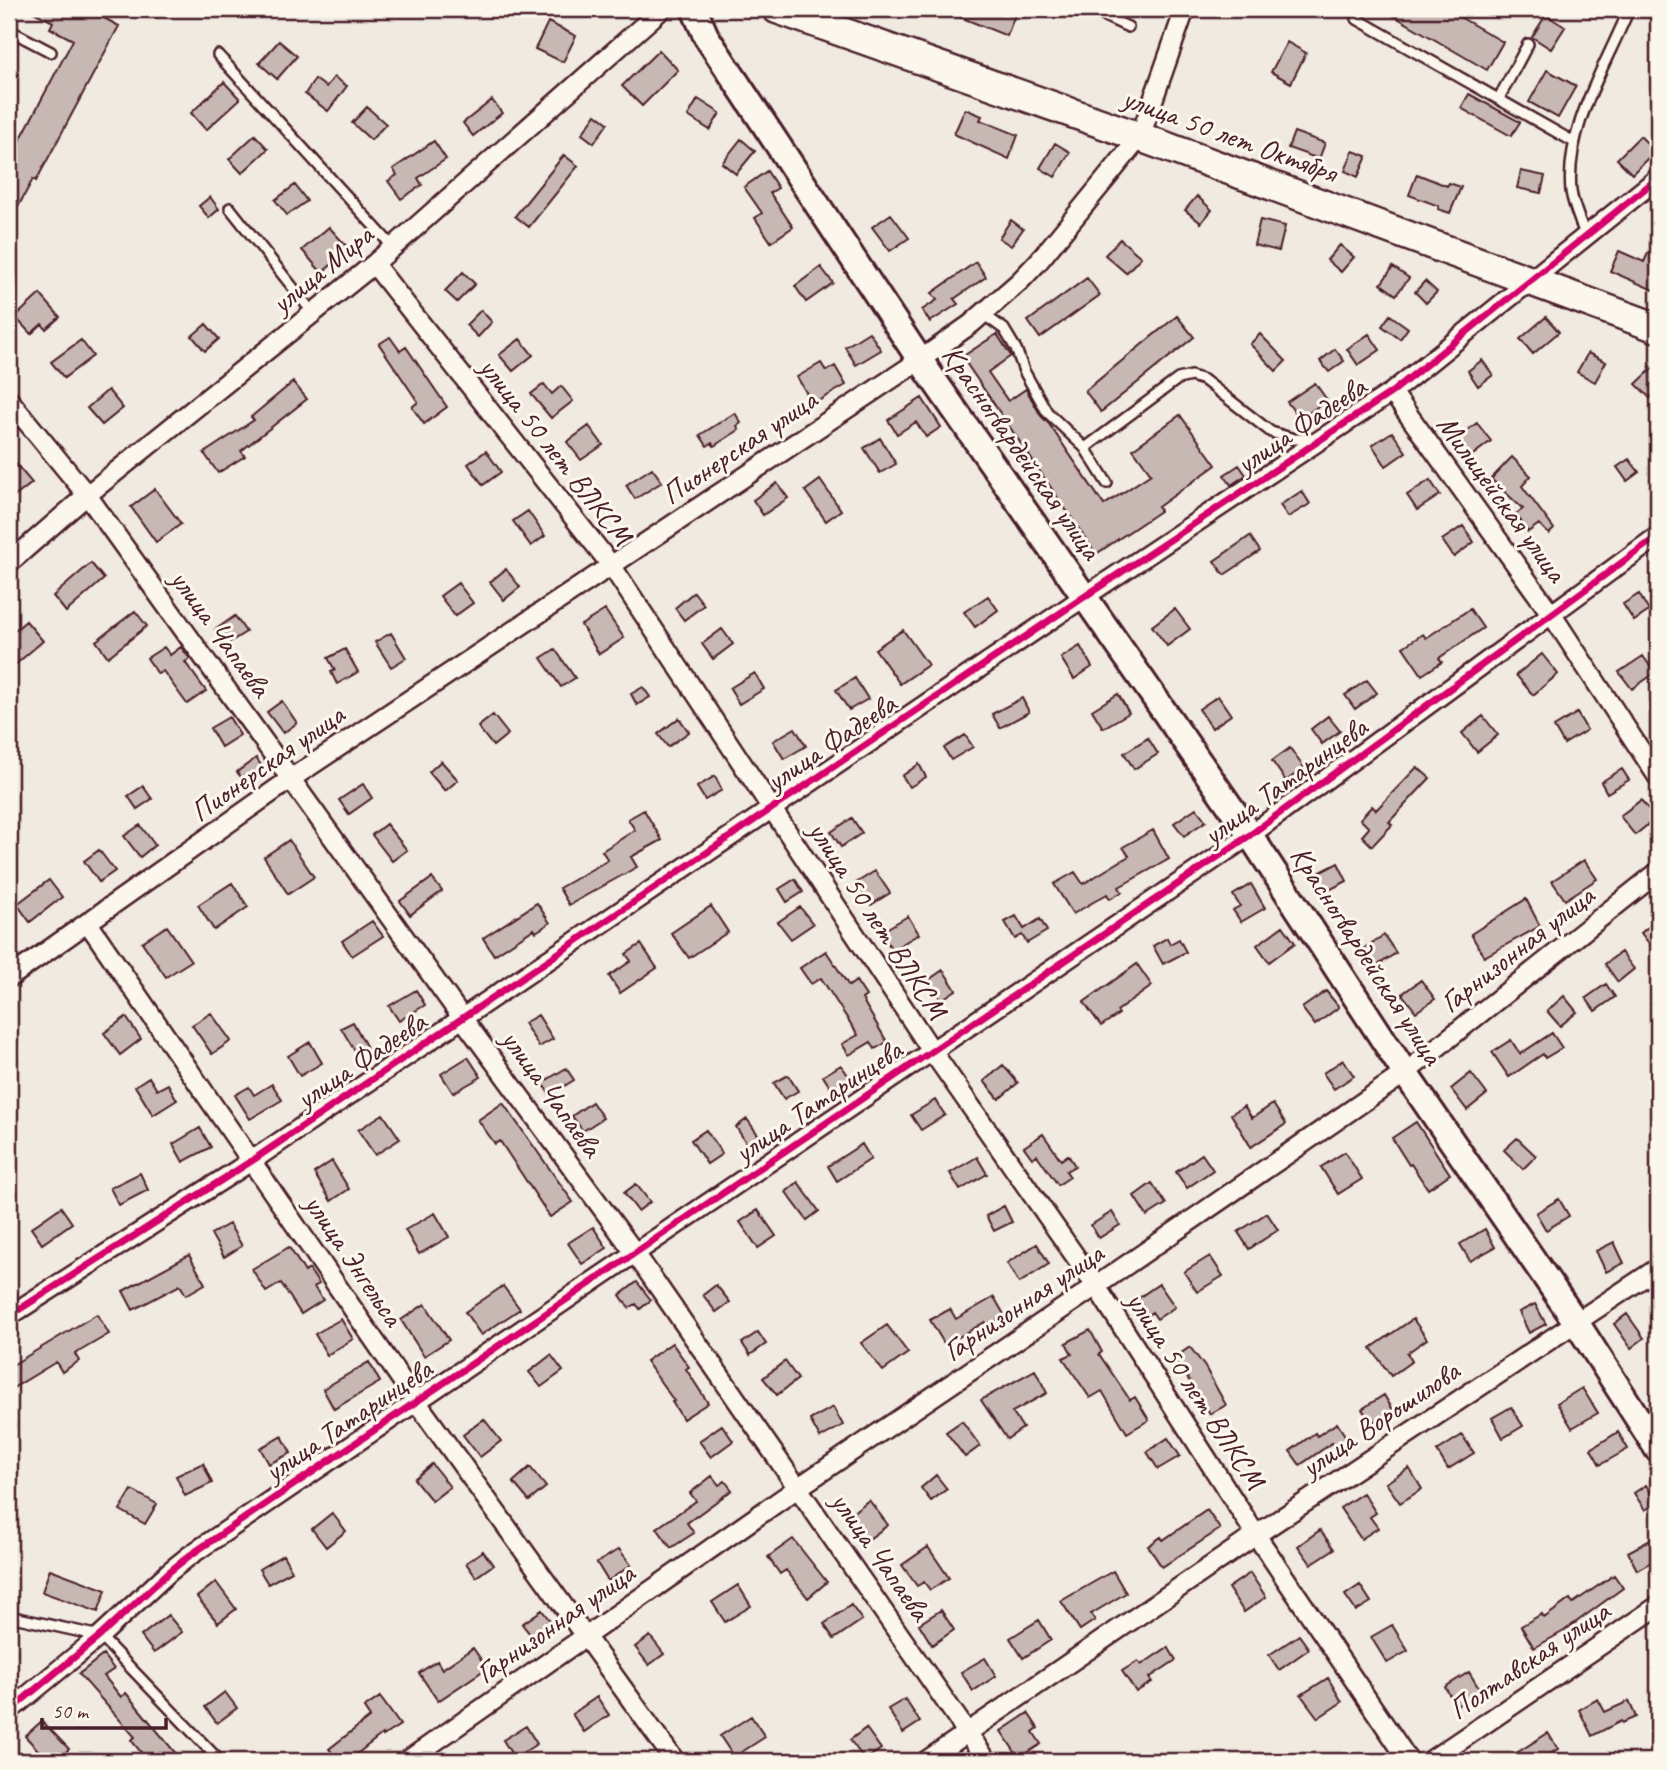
<svg xmlns="http://www.w3.org/2000/svg" width="1667" height="1770" font-family="Caveat,sans-serif">
<rect width="100%" height="100%" fill="#f0eae0"/>
<filter id="ink" filterUnits="userSpaceOnUse"><feTurbulence type="fractalNoise" baseFrequency=".0143" numOctaves="2"/><feDisplacementMap in="SourceGraphic" scale="14" xChannelSelector="R" yChannelSelector="G"/><feConvolveMatrix kernelMatrix="1 2 1 2 8 2 1 2 1" color-interpolation-filters="sRGB"/></filter>
<g filter="url(#ink)">
<path fill="#c8b8b3" stroke="#4a1f2b" stroke-width="2" d="M28,9H87L119,26L36,181L33,179L18,207L9,203V161L73,40L50,28L53,22Z
M940,9H1017L1007,36Z
M1382,9H1446L1503,42L1487,70Z
M1546,15L1565,27L1551,49L1532,37Z
M548,22L576,36L563,62L535,49Z
M279,41L297,56L277,79L259,63Z
M1287,42L1306,53L1291,83L1271,72Z
M659,50L678,70L642,106L622,86Z
M1547,70L1576,86L1558,118L1529,102Z
M334,77L347,86L328,111L305,94L315,79L326,87Z
M224,82L240,99L206,130L191,113Z
M1469,94L1520,122L1511,136L1461,108Z
M698,99L720,113L710,130L688,116Z
M492,100L502,113L473,136L463,123Z
M367,107L386,124L371,140L352,123Z
M965,109L982,116L980,120L1018,135L1009,159L954,134Z
M596,114L608,123L594,143L582,134Z
M1294,132L1325,143L1319,159L1288,148Z
M255,135L268,149L242,173L229,159Z
M1640,136L1655,151L1632,174L1617,159Z
M741,139L755,151L736,174L722,163Z
M434,141L446,159L418,178L422,185L401,199L388,181L397,175L393,169Z
M1055,143L1070,152L1055,177L1040,168Z
M1353,151L1367,156L1358,177L1345,171Z
M564,155L578,166L529,227L515,216Z
M767,171L778,188L770,193L793,227L771,242L755,218L762,213L744,187Z
M1521,171L1545,176L1541,193L1517,188Z
M1417,174L1447,186L1449,183L1461,187L1450,213L1438,209L1439,206L1409,195Z
M295,185L307,201L287,215L275,200Z
M1197,196L1212,210L1201,223L1185,210Z
M210,197L219,209L209,218L199,206Z
M891,214L909,238L890,251L872,227Z
M1011,220L1023,229L1011,246L999,238Z
M1260,220L1285,226L1279,251L1254,245Z
M329,227L349,249L322,273L302,250Z
M1120,239L1141,257L1126,273L1105,255Z
M1340,245L1354,257L1341,272L1327,260Z
M1619,251L1644,262L1648,253L1658,257V292L1610,271Z
M976,262L986,277L954,299L958,304L930,322L922,310L937,300L932,293Z
M821,267L833,283L806,302L795,286Z
M1393,267L1409,278L1396,295L1381,284Z
M463,272L475,284L457,302L445,291Z
M1087,278L1100,295L1040,338L1028,321Z
M1425,281L1437,292L1426,303L1415,292Z
M40,294L60,317L46,329L42,324L31,334L15,317Z
M481,310L492,322L478,337L466,325Z
M1390,315L1408,328L1400,339L1382,326Z
M1177,316L1194,337L1101,412L1085,391Z
M1546,317L1559,332L1533,354L1520,339Z
M206,324L219,339L205,351L192,336Z
M869,332L881,350L856,365L845,347Z
M997,334L1011,356L988,372L1008,401L1026,389L1041,416L1049,424L1104,505L1151,474L1133,449L1180,415L1216,465L1158,507L1160,511L1096,554L962,357Z
M1260,334L1286,361L1276,371L1250,344Z
M1369,334L1380,350L1358,365L1347,349Z
M390,337L400,351L406,347L447,407L424,424L412,407L418,402L379,344Z
M520,339L533,355L513,371L499,355Z
M81,340L93,356L64,378L51,362Z
M1335,349L1344,361L1329,372L1320,361Z
M1588,353L1606,362L1595,382L1577,372Z
M1482,360L1493,375L1478,386L1468,371Z
M821,363L826,371L835,366L846,385L813,404L797,377Z
M1658,363V390L1650,398L1636,384Z
M293,382L307,399L241,451L245,456L218,473L204,453L254,420L251,417Z
M1315,383L1327,400L1300,419L1287,402Z
M544,384L552,394L561,386L573,401L551,418L531,394Z
M108,390L123,408L102,425L87,408Z
M922,398L941,427L926,437L916,422L897,434L888,420Z
M735,413L741,423L737,426L739,430L714,446L712,443L707,446L700,435Z
M1477,423L1491,441L1470,457L1456,439Z
M589,426L603,445L581,460L567,442Z
M1392,432L1406,452L1386,466L1372,445Z
M880,438L896,464L880,473L864,448Z
M486,451L501,472L483,485L468,464Z
M1512,457L1531,476L1522,486L1554,529L1549,534L1539,524L1528,532L1516,514L1523,509L1491,479Z
M1629,459L1639,472L1627,481L1617,467Z
M16,464L32,483L9,501V470Z
M1239,465L1246,475L1231,485L1224,475Z
M652,468L662,482L635,499L626,485Z
M820,480L841,510L826,521L805,491Z
M1430,480L1440,495L1417,510L1407,495Z
M777,483L788,498L763,515L753,500Z
M155,489L181,524L156,542L131,507Z
M1302,491L1310,504L1288,517L1280,505Z
M528,511L545,536L531,546L513,521Z
M1463,526L1474,542L1454,557L1442,540Z
M1250,536L1260,551L1224,575L1214,561Z
M91,563L104,579L66,612L53,596Z
M506,569L520,587L504,600L490,582Z
M458,583L473,603L455,616L440,596Z
M694,592L704,605L684,620L675,608Z
M1639,594L1649,611L1634,621L1623,604Z
M988,596L998,610L975,627L964,612Z
M1175,609L1190,629L1167,646L1152,626Z
M1470,609L1483,628L1439,658L1442,662L1422,675L1403,647L1423,634L1426,638Z
M605,610L624,638L599,654L581,625Z
M135,611L147,626L108,657L96,641Z
M235,616L246,632L225,645L215,630Z
M26,621L43,641L9,670V635Z
M722,629L733,644L713,659L702,644Z
M903,630L928,665L900,684L875,649Z
M391,633L406,658L391,667L375,642Z
M1080,646L1092,667L1074,679L1061,658Z
M164,647L170,655L181,647L190,659L185,662L206,691L187,704L163,671L158,674L147,658Z
M345,649L358,672L337,684L331,672L335,670L328,658Z
M555,649L575,678L561,687L541,658Z
M1542,654L1558,674L1533,695L1516,675Z
M1643,656L1655,673L1632,689L1619,672Z
M755,673L764,689L739,704L730,688Z
M855,678L868,699L849,710L836,690Z
M1367,680L1377,693L1355,709L1345,695Z
M643,687L650,697L637,705L631,694Z
M1118,694L1129,713L1103,728L1092,710Z
M1218,696L1231,715L1212,728L1199,709Z
M1022,698L1029,712L1000,728L992,714Z
M282,701L297,723L283,733L267,712Z
M1577,713L1587,730L1564,744L1554,727Z
M493,715L508,734L493,746L478,727Z
M1328,716L1340,731L1322,744L1311,729Z
M1483,716L1498,735L1477,752L1462,733Z
M229,717L240,735L221,747L210,728Z
M679,718L689,732L668,747L658,734Z
M795,728L806,746L784,759L773,741Z
M965,735L973,747L951,760L944,748Z
M1148,738L1158,754L1134,769L1124,753Z
M1290,748L1304,768L1286,781L1272,761Z
M256,758L266,772L248,786L237,772Z
M441,761L458,780L445,791L429,772Z
M919,764L926,777L910,787L902,776Z
M1417,767L1430,778L1389,822L1392,825L1372,846L1362,836L1369,828L1360,819L1372,806L1376,810Z
M1622,769L1629,780L1607,793L1601,782Z
M715,776L722,790L705,800L697,787Z
M363,784L372,798L349,814L339,800Z
M143,786L152,799L137,809L128,796Z
M1641,800L1656,818L1635,835L1620,816Z
M1196,808L1206,821L1184,836L1174,823Z
M644,810L662,840L631,857L637,867L569,905L559,888L608,860L602,851L635,830L628,819Z
M852,818L862,833L841,847L831,832Z
M386,824L407,850L392,861L372,835Z
M140,825L155,845L140,857L124,836Z
M1153,830L1169,859L1119,887L1122,892L1110,899L1107,894L1073,914L1054,884L1075,872L1083,884L1129,856L1123,847Z
M289,840L314,877L288,894L264,857Z
M99,850L115,871L99,882L84,861Z
M1584,860L1597,879L1565,900L1552,881Z
M1338,863L1347,881L1325,892L1315,875Z
M875,871L890,893L871,905L856,883Z
M432,878L442,891L410,915L400,901Z
M795,879L803,892L787,902L779,889Z
M49,880L62,897L30,922L17,904Z
M232,883L248,907L214,930L198,905Z
M1251,884L1265,908L1241,922L1233,910L1240,906L1233,895Z
M1526,899L1540,926L1484,957L1471,934Z
M537,903L550,923L536,932L534,929L494,955L483,938Z
M711,906L728,932L689,958L671,933Z
M800,907L813,924L791,939L778,922Z
M908,916L919,934L892,950L881,932Z
M1016,916L1024,929L1040,919L1047,931L1027,943L1022,935L1015,939L1005,922Z
M1658,919V955L1641,933Z
M372,921L383,936L352,956L342,941Z
M167,926L191,961L166,977L142,942Z
M1283,926L1295,943L1269,962L1257,945Z
M1384,935L1396,953L1369,971L1357,953Z
M1167,938L1170,944L1179,939L1186,952L1163,964L1153,946Z
M641,944L657,968L620,993L609,976L631,961L626,954Z
M826,951L849,986L856,981L866,996L862,999L887,1042L875,1049L871,1042L849,1055L842,1044L858,1035L821,978L811,984L800,968Z
M1621,952L1634,969L1618,982L1605,964Z
M1137,964L1152,986L1117,1011L1119,1014L1101,1026L1084,1002Z
M943,970L956,990L941,1000L927,981Z
M1421,980L1435,999L1416,1012L1402,994Z
M1606,984L1615,997L1595,1011L1586,998Z
M416,990L425,1005L399,1021L389,1006Z
M1326,991L1339,1007L1315,1025L1302,1008Z
M1564,996L1577,1012L1560,1026L1547,1011Z
M211,1013L231,1041L212,1054L192,1025Z
M538,1015L553,1039L539,1047L524,1023Z
M126,1017L141,1039L120,1055L104,1033Z
M353,1022L367,1048L356,1053L341,1028Z
M1552,1033L1562,1048L1545,1058L1543,1054L1509,1077L1492,1052L1511,1040L1520,1054Z
M310,1042L322,1063L300,1076L288,1056Z
M468,1057L481,1077L453,1093L441,1074Z
M1343,1060L1354,1076L1334,1089L1323,1073Z
M841,1065L852,1081L834,1093L823,1076Z
M1003,1065L1018,1083L999,1099L984,1081Z
M566,1068L574,1080L550,1095L542,1083Z
M1471,1073L1487,1094L1467,1110L1451,1089Z
M788,1075L798,1091L784,1099L774,1083Z
M149,1077L157,1090L168,1084L177,1100L153,1115L135,1086Z
M272,1084L282,1100L250,1119L235,1095L249,1087L254,1095Z
M935,1100L945,1115L921,1130L911,1115Z
M592,1102L603,1118L583,1131L572,1116Z
M503,1103L573,1202L550,1217L500,1141L495,1144L478,1120Z
M1273,1104L1286,1124L1251,1147L1231,1114L1244,1106L1252,1118Z
M383,1114L400,1139L375,1155L358,1130Z
M747,1119L761,1139L749,1147L736,1127Z
M1416,1122L1450,1174L1428,1189L1411,1164L1409,1165L1392,1138Z
M200,1128L211,1147L183,1162L173,1144Z
M706,1130L722,1154L707,1164L691,1140Z
M1043,1134L1061,1160L1068,1155L1075,1166L1066,1171L1070,1177L1058,1185L1037,1155L1032,1158L1024,1147Z
M1517,1138L1536,1156L1523,1169L1504,1150Z
M862,1144L871,1159L837,1181L828,1166Z
M1345,1152L1362,1179L1338,1194L1321,1167Z
M1202,1154L1213,1170L1187,1188L1176,1172Z
M977,1157L987,1174L960,1190L950,1173Z
M332,1161L349,1189L331,1201L314,1173Z
M140,1173L148,1190L119,1205L110,1188Z
M798,1182L819,1211L807,1220L786,1192Z
M1152,1183L1166,1204L1147,1216L1134,1196Z
M636,1184L650,1202L638,1211L624,1193Z
M1559,1199L1569,1216L1546,1230L1536,1213Z
M1004,1206L1012,1222L994,1231L986,1216Z
M61,1207L72,1223L42,1244L31,1228Z
M758,1210L776,1236L758,1248L740,1222Z
M1112,1212L1120,1225L1099,1238L1091,1225Z
M435,1213L449,1237L419,1254L405,1230Z
M1267,1213L1278,1230L1249,1249L1238,1232Z
M229,1224L242,1246L224,1257L211,1234Z
M593,1227L607,1248L582,1264L568,1243Z
M1485,1229L1495,1247L1470,1261L1460,1244Z
M1614,1242L1624,1263L1606,1272L1596,1251Z
M1037,1244L1049,1264L1019,1283L1007,1263Z
M289,1247L305,1272L309,1269L319,1284L314,1287L323,1300L301,1314L281,1283L266,1292L252,1269Z
M189,1255L205,1284L186,1295L180,1285L133,1310L123,1291Z
M1210,1256L1223,1276L1197,1292L1184,1272Z
M637,1282L651,1300L640,1309L636,1304L629,1308L620,1295Z
M1159,1284L1175,1307L1157,1319L1152,1312L1148,1315L1137,1299Z
M716,1285L730,1302L716,1312L703,1295Z
M503,1286L520,1309L481,1335L465,1312Z
M994,1297L1005,1316L987,1326L985,1322L945,1345L930,1320L950,1309L956,1319Z
M425,1304L449,1340L424,1356L401,1320Z
M1535,1304L1546,1324L1529,1333L1519,1312Z
M97,1314L109,1334L75,1354L79,1361L62,1372L56,1362L13,1388L9,1380V1367Z
M1627,1314L1644,1338L1631,1348L1614,1324Z
M341,1319L353,1339L327,1355L315,1334Z
M1413,1319L1427,1339L1407,1353L1412,1361L1391,1376L1371,1348Z
M887,1325L908,1353L883,1371L861,1343Z
M1090,1330L1102,1352L1099,1354L1130,1400L1135,1397L1149,1420L1127,1433L1102,1391L1090,1398L1063,1358L1072,1354L1066,1343Z
M758,1332L766,1344L750,1355L742,1343Z
M672,1343L689,1367L686,1369L708,1403L683,1419L672,1402L674,1401L646,1361Z
M1190,1347L1205,1367L1226,1405L1210,1414L1197,1391L1173,1359Z
M551,1355L563,1371L541,1387L529,1372Z
M785,1361L798,1379L777,1395L763,1378Z
M369,1362L380,1382L334,1409L323,1389Z
M1035,1370L1047,1393L1012,1412L1023,1428L1007,1439L981,1400Z
M1582,1388L1598,1413L1572,1428L1557,1403Z
M1384,1395L1393,1410L1371,1423L1362,1409Z
M833,1407L843,1425L820,1438L810,1420Z
M1511,1407L1523,1426L1503,1438L1492,1418Z
M484,1419L501,1441L480,1457L463,1435Z
M962,1421L980,1446L965,1457L946,1432Z
M1337,1423L1351,1445L1338,1453L1332,1443L1300,1465L1290,1451L1315,1433L1317,1436Z
M722,1425L733,1441L711,1457L699,1441Z
M1618,1432L1628,1449L1600,1465L1591,1449Z
M1462,1435L1474,1453L1448,1469L1437,1451Z
M282,1436L291,1453L269,1464L260,1448Z
M1168,1438L1180,1456L1158,1469L1147,1452Z
M203,1463L212,1483L185,1496L176,1476Z
M432,1464L450,1487L432,1501L414,1479Z
M530,1467L546,1487L529,1501L513,1482Z
M1409,1468L1422,1489L1400,1503L1386,1483Z
M936,1475L947,1489L931,1501L921,1488Z
M712,1476L719,1485L725,1481L732,1490L687,1523L694,1533L671,1548L657,1528L696,1501L690,1493Z
M1646,1485L1657,1503L1645,1510L1634,1493Z
M132,1490L157,1504L145,1524L120,1510Z
M1363,1493L1376,1513L1370,1517L1378,1528L1361,1539L1340,1508Z
M869,1500L888,1525L866,1541L848,1516Z
M1207,1510L1220,1529L1162,1567L1148,1546L1161,1537L1163,1540Z
M332,1513L346,1531L326,1547L312,1529Z
M1320,1530L1334,1549L1311,1564L1298,1546Z
M793,1539L827,1582L808,1598L786,1570L780,1574L768,1557Z
M1652,1539L1658,1550V1558L1637,1570L1628,1552Z
M928,1547L949,1578L930,1590L924,1582L917,1586L902,1565Z
M619,1549L631,1565L608,1581L597,1563Z
M483,1551L493,1565L476,1577L466,1563Z
M283,1555L292,1571L268,1584L259,1569Z
M50,1569L106,1590L98,1612L42,1592Z
M1113,1571L1126,1593L1091,1614L1095,1620L1080,1630L1061,1601Z
M1250,1573L1266,1597L1244,1612L1228,1588Z
M1614,1575L1623,1588L1564,1631L1534,1648L1521,1626L1542,1614L1544,1618L1570,1599L1573,1603Z
M216,1582L236,1609L218,1623L197,1597Z
M738,1585L751,1606L725,1622L712,1602Z
M1360,1585L1371,1602L1356,1611L1345,1595Z
M851,1605L862,1620L834,1639L824,1624Z
M542,1610L553,1625L534,1639L522,1624Z
M941,1610L954,1630L932,1645L919,1624Z
M168,1615L182,1632L154,1653L141,1636Z
M1039,1620L1051,1640L1023,1658L1010,1638Z
M1392,1625L1408,1651L1387,1663L1371,1637Z
M1299,1635L1309,1649L1279,1670L1269,1655Z
M650,1636L664,1654L649,1665L635,1647Z
M1168,1647L1176,1660L1149,1678L1152,1682L1136,1692L1122,1671L1138,1661L1141,1665Z
M473,1648L487,1668L438,1701L419,1673L437,1661L442,1669Z
M103,1655L114,1669L104,1676L121,1697L126,1693L182,1761H148L131,1740L135,1737L79,1674Z
M985,1658L996,1676L973,1691L961,1672Z
M1469,1672L1481,1692L1456,1706L1445,1687Z
M1328,1678L1342,1702L1318,1718L1301,1695Z
M225,1692L237,1708L217,1723L205,1707Z
M380,1697L400,1725L383,1736L382,1734L348,1761H339L329,1749L370,1717L364,1708Z
M597,1697L609,1715L584,1732L572,1714Z
M905,1699L920,1722L903,1733L888,1709Z
M1598,1699L1605,1712L1629,1701L1636,1717L1622,1723L1621,1721L1592,1736L1579,1710Z
M1028,1713L1038,1728L1033,1732L1041,1744L1019,1758L1001,1731Z
M751,1716L765,1737L734,1757L720,1736Z
M42,1721L69,1749L56,1761H48L25,1736Z
M526,1726L537,1744L514,1758L503,1740Z
M866,1728L881,1749L865,1760L850,1740Z
M1548,1733L1558,1749L1539,1761H1504Z"/>
<g fill="none" stroke-linecap="round" stroke-linejoin="round">
<defs>
<path id="lane" d="M1089,9L1128,27
M1357,19L1574,142
M830,26L838,9
M9,30L51,52
M218,55L393,247
M1499,98L1528,44
M230,208L313,313
M1586,237C1581,223 1573,206 1571,191C1565,127 1606,66 1629,9
M983,314L1004,329L1016,349L1024,371L1047,412L1085,448L1107,483
M1085,448L1178,379L1191,376L1204,380L1271,432L1294,439H1317
M9,1616L100,1636L220,1761"/>
<path id="street" d="M374,264L611,565L932,1051L1096,1286L1256,1535L1409,1761
M1392,392L1552,615L1658,777
M9,400L87,495L463,1019L635,1253L987,1761
M9,563L87,495L374,264L662,9
M88,923L416,1401L675,1761
M9,978L292,778L920,360L971,324L1020,281L1038,262L1140,137L1185,9
M9,1316L253,1160L1084,597L1392,392L1658,178
M9,1711L100,1636L169,1572L189,1556L1250,835L1658,536
M407,1761L799,1487L1096,1286L1405,1073L1658,872
M926,1761L1256,1535L1658,1268
M1430,1761L1658,1606"/>
<path id="secondary" d="M694,9L706,36L920,360L1250,835L1405,1073L1576,1322L1658,1450"/>
<path id="primary" d="M777,9L1140,137L1658,328"/>
</defs>
<use href="#lane" stroke="#4a1f2b" stroke-width="14"/>
<use href="#street" stroke="#4a1f2b" stroke-width="23"/>
<use href="#secondary" stroke="#4a1f2b" stroke-width="30"/>
<use href="#primary" stroke="#4a1f2b" stroke-width="33"/>
<use href="#lane" stroke="#fbf7ec" stroke-width="9"/>
<use href="#street" stroke="#fbf7ec" stroke-width="18"/>
<use href="#secondary" stroke="#fbf7ec" stroke-width="24"/>
<use href="#primary" stroke="#fbf7ec" stroke-width="28"/>
<defs>
<path id="cycleway" d="M9,1316L253,1160L1084,597L1392,392L1658,178
M9,1711L100,1636L169,1572L189,1556L1250,835L1658,536"/>
</defs>
<use href="#cycleway" stroke="#fbf7ec" stroke-width="11"/>
<use href="#cycleway" stroke="#d6006c" stroke-width="7"/>
</g>
</g>
<g text-anchor="middle" stroke-width="6" stroke-linejoin="round" paint-order="stroke">
<g font-size="30" fill="#4a1f2b" stroke="#fbf7ec">
<text transform="translate(1230 135) rotate(20)" y="10">улица 50 лет Октября</text>
<text transform="translate(322 269) rotate(-39)" y="10">улица Мира</text>
<text transform="translate(1301 425) rotate(-34)" y="10">улица Фадеева</text>
<text transform="translate(739 447) rotate(-34)" y="10">Пионерская улица</text>
<text transform="translate(556 451) rotate(52)" y="10">улица 50 лет ВЛКСМ</text>
<text transform="translate(1022 452) rotate(55)" y="10">Красногвардейская улица</text>
<text transform="translate(1502 498) rotate(54)" y="10">Милицейская улица</text>
<text transform="translate(221 633) rotate(54)" y="10">улица Чапаева</text>
<text transform="translate(831 742) rotate(-34)" y="10">улица Фадеева</text>
<text transform="translate(267 763) rotate(-35)" y="10">Пионерская улица</text>
<text transform="translate(1285 781) rotate(-36)" y="10">улица Татаринцева</text>
<text transform="translate(878 920) rotate(57)" y="10">улица 50 лет ВЛКСМ</text>
<text transform="translate(1517 949) rotate(-38)" y="10">Гарнизонная улица</text>
<text transform="translate(1367 955) rotate(57)" y="10">Красногвардейская улица</text>
<text transform="translate(361 1060) rotate(-34)" y="10">улица Фадеева</text>
<text transform="translate(552 1093) rotate(54)" y="10">улица Чапаева</text>
<text transform="translate(818 1101) rotate(-34)" y="10">улица Татаринцева</text>
<text transform="translate(354 1260) rotate(56)" y="10">улица Энгельса</text>
<text transform="translate(1023 1302) rotate(-34)" y="10">Гарнизонная улица</text>
<text transform="translate(1196 1390) rotate(57)" y="10">улица 50 лет ВЛКСМ</text>
<text transform="translate(1380 1419) rotate(-34)" y="10">улица Ворошилова</text>
<text transform="translate(348 1420) rotate(-34)" y="10">улица Татаринцева</text>
<text transform="translate(881 1556) rotate(55)" y="10">улица Чапаева</text>
<text transform="translate(555 1623) rotate(-35)" y="10">Гарнизонная улица</text>
<text transform="translate(1529 1660) rotate(-34)" y="10">Полтавская улица</text>
</g>
</g>
<rect width="1667" height="1770" fill="none" stroke="#fbf7ec" stroke-width="35"/>
<rect x="18" y="18" width="1632" height="1735" fill="none" stroke="#4a1f2b" stroke-width="2.5" filter="url(#ink)"/>
<path d="M42 1718v10h124v-10" fill="none" stroke="#4a1f2b" stroke-width="3.5"/>
<text x="52" y="1718" font-size="21" fill="#4a1f2b" stroke="#fbf7ec" stroke-width="5" paint-order="stroke">50 m</text>
</svg>
